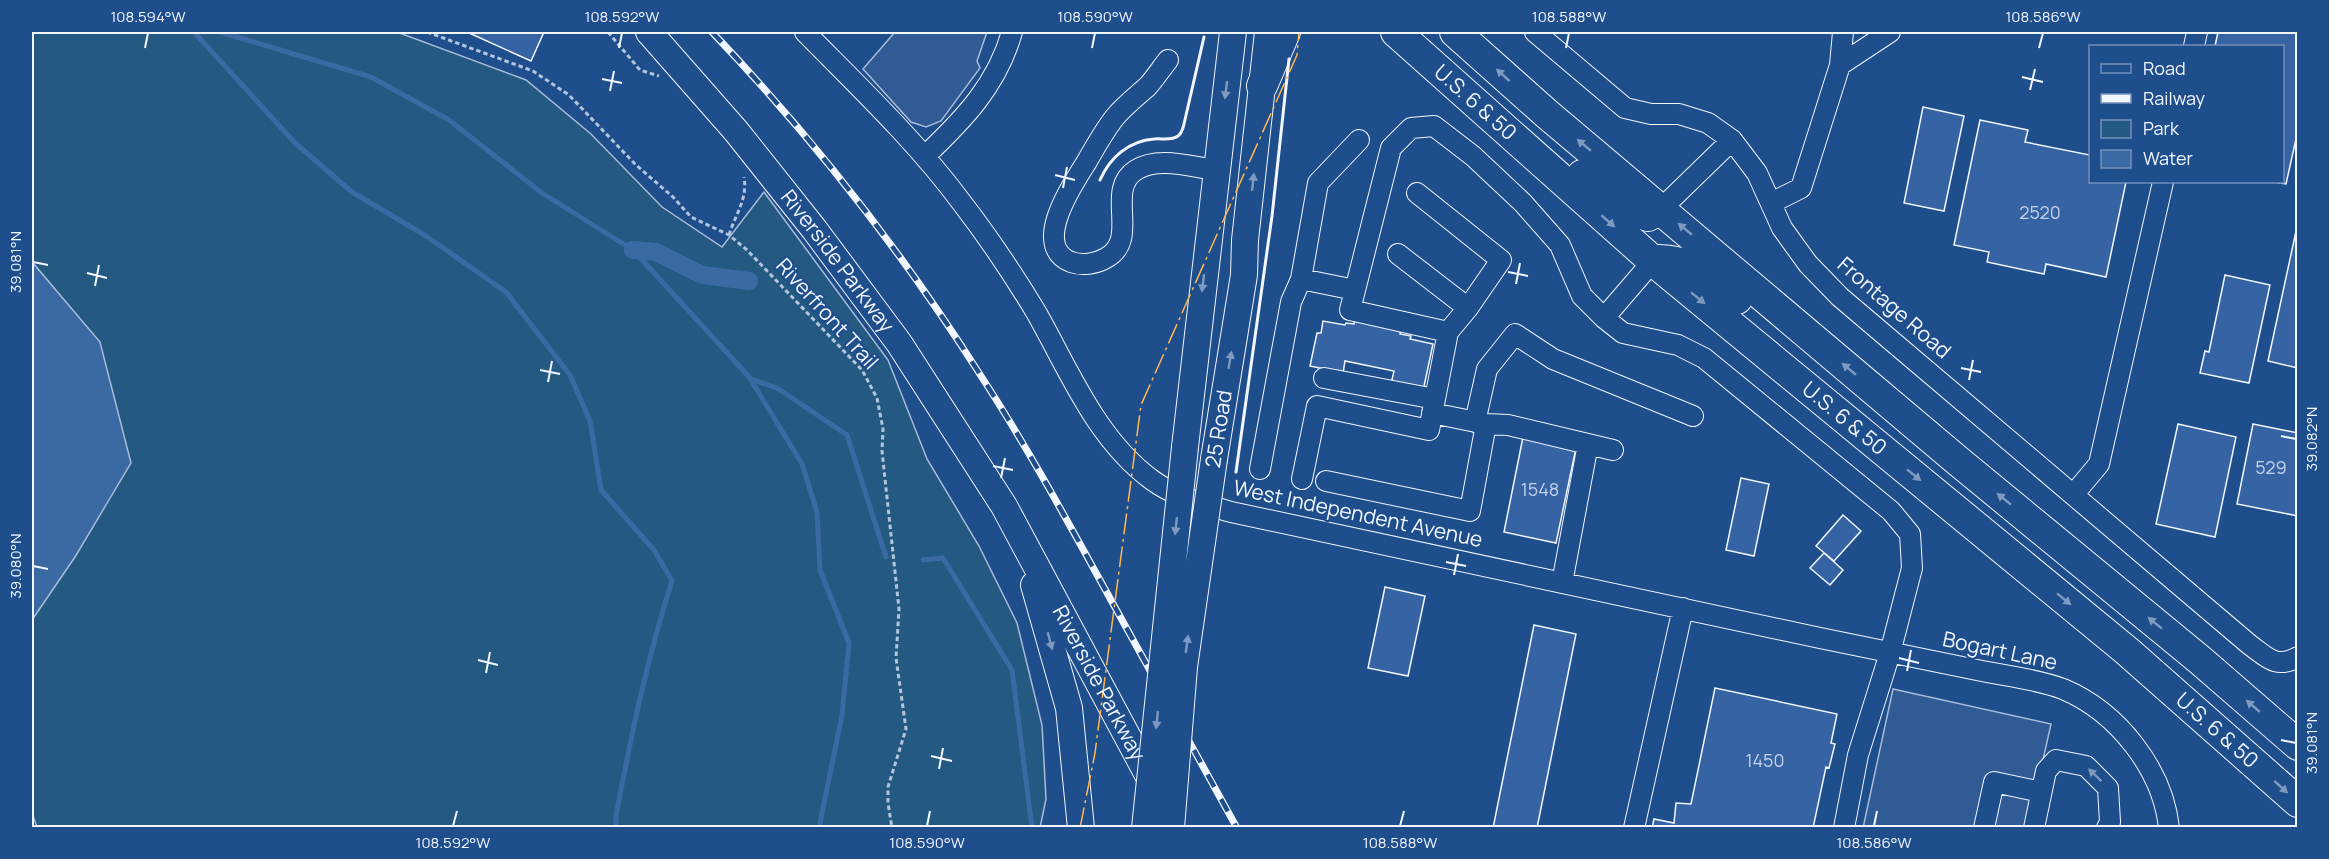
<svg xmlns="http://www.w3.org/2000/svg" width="2329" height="859" font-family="Manrope,sans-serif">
<rect width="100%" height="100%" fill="#1f4e8c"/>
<path fill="#245a82" stroke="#a8bbd7" stroke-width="1.5" d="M32,32H397L526,80L591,134L662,207L722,247L764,192L888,360L927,459L979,546L1017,623L1042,725L1046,799L1040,828L37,827L32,813V616L100,343L32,262Z"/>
<path fill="#305b95" stroke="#a8bbd7" stroke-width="1.5" d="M895,32H987L977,61L980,68L941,121L926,127L911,122L863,69Z
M1893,689L2051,724L2028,827L1863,828Z"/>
<path fill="#3b69a3" stroke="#a8bbd7" stroke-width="1.5" d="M32,262L100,342L131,463L75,557L32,620Z"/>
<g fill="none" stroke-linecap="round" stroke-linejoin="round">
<path stroke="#3b69a3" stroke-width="5" d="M194,32L295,143L352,192L426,236L506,292L570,375L590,421L601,490L654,550L672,581C647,659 631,736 616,816V828
M220,32L371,77L449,120L542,193L633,250L751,379L777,388L847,435L886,557
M751,380L802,464L817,512L820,570L849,643L842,715L819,828
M923,560L943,558L1012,670L1032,828"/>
<path stroke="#3b69a3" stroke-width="18" d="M633,250L656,252L702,275L749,281"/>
</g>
<path fill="#3563a3" stroke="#f2f6ff" stroke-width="1.5" d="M467,32H544L531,61Z
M2218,32H2298V130L2286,184L2274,182H2282V46H2215Z
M1923,107L1964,116L1944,211L1904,203Z
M1980,120L2028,130L2025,142L2090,155V182H2126L2106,277L2046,264L2044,274L1987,262L1989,252L1954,245Z
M2298,222V368L2268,361Z
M2225,275L2270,285L2249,383L2200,373L2205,351L2209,352Z
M1355,319L1401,328L1400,334L1411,336L1410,339L1433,344L1423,391L1391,384L1394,371L1345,361L1343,373L1310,366L1317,333H1321L1323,321L1345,325L1346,323L1354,324Z
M2178,424L2236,437L2215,537L2156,524Z
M2253,424L2298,433V516L2237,504Z
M1523,437L1576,448L1556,543L1504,532Z
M1741,478L1769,484L1754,556L1726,550Z
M1843,515L1861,531L1834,561L1816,546Z
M1824,553L1843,570L1830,585L1810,568Z
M1385,587L1425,596L1408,676L1368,668Z
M1534,625L1576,634L1537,828H1493Z
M1715,688L1837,714L1831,743L1835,744L1829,768L1826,767L1813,828H1652L1654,819L1674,823L1676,803L1691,804Z"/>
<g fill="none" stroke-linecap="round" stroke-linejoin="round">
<defs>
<path id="minor" d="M805,32C859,87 916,141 962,203C989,238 1013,274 1036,312C1069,370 1096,439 1152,480C1175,497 1204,504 1231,512C1428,554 1624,596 1820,638C1872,649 1925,659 1977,670C2006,676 2037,679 2063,689C2118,712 2163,770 2169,828
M1535,32L1625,108L1651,114H1679L1708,123L1732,140L1757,173L1782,228L1808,264L1840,297L2250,645C2268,658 2276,669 2298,657
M2194,46L2197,32
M1168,60C1161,69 1155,78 1148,86C1137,96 1125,105 1115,117C1104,131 1095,147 1086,163C1072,185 1031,246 1071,262C1082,266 1096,264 1106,258C1141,239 1104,190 1136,170C1159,156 1191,167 1216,170
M1840,65L1843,32
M925,156C964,119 997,85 1012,32
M1417,193L1501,260L1468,308L1448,332L1350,310L1391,148L1411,128L1434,126L1473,156L1523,203L1560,245L1582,296L1604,318L1623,333L1678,345L1704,358L1891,511L1910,534L1912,568L1890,653L1858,755L1844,828
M1771,203L1801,188L1840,65L1890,32
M1661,209L1732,140
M1398,254L1468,308
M1355,290L1301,279L1318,183L1359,140
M1604,318L1653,261
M1324,378L1435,399
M1475,422L1487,369L1515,334L1553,359L1693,416
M1486,424L1508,425L1613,450
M1260,469L1291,302L1301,279
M1302,479L1317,406L1429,430L1448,332
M1326,481L1470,511L1486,424L1432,413
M2074,494L2099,464L2163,182
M1562,583L1588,444
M1634,828L1683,608
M1984,828L1994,782L2041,792
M2034,828L2046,771L2056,760L2086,766L2108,788L2110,822L2107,828"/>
<g id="major">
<path id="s1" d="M649,32L736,131L814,229L899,343L1004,506L1155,788"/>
<path d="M1185,447L1233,32"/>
<path d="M1214,459L1244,275L1245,240L1268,32"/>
<path d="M1034,585L1069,708L1081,828"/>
</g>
<g id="highway">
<path id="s2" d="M1396,32L1653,261L2127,651L2298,802"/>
<path d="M1455,32L1547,114L1958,461L2200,660L2298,745"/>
<path d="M1262,86L1285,32"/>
<path d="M1582,175L1631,210L1648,216L1659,210"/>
<path d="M1659,260C1691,260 1714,279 1737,299"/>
</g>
</defs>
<use href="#minor" stroke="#f2f6ff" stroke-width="22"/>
<use href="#major" stroke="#f2f6ff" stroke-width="28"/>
<use href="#highway" stroke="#f2f6ff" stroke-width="32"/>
<path stroke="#b3c4dc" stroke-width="3" stroke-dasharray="4.5 3" stroke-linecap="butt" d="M427,32L533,71L569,95L636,165L673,197L691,217L729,235L747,250L862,370L877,398L883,429L882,451L899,609L896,658L906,729L888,787V803L892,828
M608,32L640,70L659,76
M729,235C735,215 748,199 744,177"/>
<use href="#minor" stroke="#1f4e8c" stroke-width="20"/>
<use href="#major" stroke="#1f4e8c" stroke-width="26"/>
<use href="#highway" stroke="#1f4e8c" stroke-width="30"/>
<defs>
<path id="rail" d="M712,32C812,137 903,253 981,376C1028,448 1069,524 1111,600C1153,676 1195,752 1237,828"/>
</defs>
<use href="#rail" stroke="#f2f6ff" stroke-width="7"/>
<use href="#rail" stroke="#1f4e8c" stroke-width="4.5" stroke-dasharray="14" stroke-linecap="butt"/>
<defs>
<path id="major-bridge" d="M1145,828L1185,447
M1171,828L1184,667L1214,459"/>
</defs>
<use href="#major-bridge" stroke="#f2f6ff" stroke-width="28" stroke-linecap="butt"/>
<use href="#major-bridge" stroke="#1f4e8c" stroke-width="26"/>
<path stroke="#f2f6ff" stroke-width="3" d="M1100,180C1110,157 1129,141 1154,139C1162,138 1171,141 1178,136C1182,133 1183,128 1184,124L1204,37
M1236,472L1272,216L1289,59"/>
<path stroke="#ffb74d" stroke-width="1.5" stroke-dasharray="21 4.5 3 4.5" stroke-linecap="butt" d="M1080,828L1095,753L1141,405L1297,55L1299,32"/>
</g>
<defs><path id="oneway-solid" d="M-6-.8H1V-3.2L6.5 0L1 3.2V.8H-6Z" transform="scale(1.5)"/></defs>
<g fill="#7e9ac0">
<use href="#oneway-solid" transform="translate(1503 75) rotate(-138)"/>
<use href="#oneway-solid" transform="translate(1226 90) rotate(97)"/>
<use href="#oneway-solid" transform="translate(1584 145) rotate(-140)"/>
<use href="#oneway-solid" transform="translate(1253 182) rotate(-84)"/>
<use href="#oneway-solid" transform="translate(1608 221) rotate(41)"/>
<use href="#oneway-solid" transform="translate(1685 229) rotate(-140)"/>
<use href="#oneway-solid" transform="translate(1203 283) rotate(97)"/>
<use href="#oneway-solid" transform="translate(1698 298) rotate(39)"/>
<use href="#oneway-solid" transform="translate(1230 360) rotate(-80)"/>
<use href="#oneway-solid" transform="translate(1849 369) rotate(-140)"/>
<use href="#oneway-solid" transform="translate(1914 475) rotate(39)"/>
<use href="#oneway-solid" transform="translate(2004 499) rotate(-141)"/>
<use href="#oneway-solid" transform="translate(1176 526) rotate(96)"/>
<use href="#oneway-solid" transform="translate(2064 599) rotate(39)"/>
<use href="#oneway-solid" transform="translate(2155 623) rotate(-141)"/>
<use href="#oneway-solid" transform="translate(1050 641) rotate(75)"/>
<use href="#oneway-solid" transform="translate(1187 644) rotate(-82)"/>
<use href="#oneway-solid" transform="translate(2253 706) rotate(-139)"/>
<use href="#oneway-solid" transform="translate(1157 720) rotate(96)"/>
<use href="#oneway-solid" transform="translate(2095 775) rotate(-136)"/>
<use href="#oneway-solid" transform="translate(2281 787) rotate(42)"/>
</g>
<path fill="none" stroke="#f2f6ff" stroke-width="2" d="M145,48L148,33M619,48L622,33M1092,48L1095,33M1566,48L1569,33M2039,48L2043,33M2022,77L2043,82M602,79L622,83M2030,90L2035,69M610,91L614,71M1055,175L1075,180M1063,188L1067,167M33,262L48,265M1508,272L1528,276M87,273L107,278M1516,284L1520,263M95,286L99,265M1961,368L1981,372M540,370L560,374M1969,380L1973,360M548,382L552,361M2281,436L2296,439M993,466L1013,470M1001,478L1005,458M1446,562L1466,566M33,566L48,569M1454,575L1458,554M1899,658L1919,663M478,660L498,665M1907,671L1911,650M486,673L490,652M2281,740L2296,743M931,756L952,761M939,769L943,748M453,826L457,811M927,826L930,811M1400,826L1404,811M1874,826L1877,811"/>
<g text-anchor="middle" stroke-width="4.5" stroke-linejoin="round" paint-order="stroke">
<g font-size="18" fill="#c3d1e8">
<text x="2040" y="219">2520</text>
<text x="2271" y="474">529</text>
<text x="1540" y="496">1548</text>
<text x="1765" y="767">1450</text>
</g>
<g font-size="21" fill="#f2f6ff" stroke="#1f4e8c">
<text dy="7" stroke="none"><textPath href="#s2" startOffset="106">U.S. 6 &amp; 50</textPath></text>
<text dy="7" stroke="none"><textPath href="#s1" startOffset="297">Riverside Parkway</textPath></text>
<text transform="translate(1894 308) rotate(41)" y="7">Frontage Road</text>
<text transform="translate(827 314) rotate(48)" y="7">Riverfront Trail</text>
<text dy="7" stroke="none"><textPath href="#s2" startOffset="592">U.S. 6 &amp; 50</textPath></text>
<text transform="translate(1219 429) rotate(-81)" y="7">25 Road</text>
<text transform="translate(1358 514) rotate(12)" y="7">West Independent Avenue</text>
<text transform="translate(2000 651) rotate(12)" y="7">Bogart Lane</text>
<text dy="7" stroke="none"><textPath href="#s1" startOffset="794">Riverside Parkway</textPath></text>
<text dy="7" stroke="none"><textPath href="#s2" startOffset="1078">U.S. 6 &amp; 50</textPath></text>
</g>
</g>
<rect width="2329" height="859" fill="none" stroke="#1f4e8c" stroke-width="66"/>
<rect x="2089" y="45" width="195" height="138" fill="#1f4e8c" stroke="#7391ba" stroke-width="1.5"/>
<rect x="2101" y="64" width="30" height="9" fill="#1f4e8c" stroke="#7391ba" stroke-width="1.5"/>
<text x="2143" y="75" font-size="18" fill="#f2f6ff">Road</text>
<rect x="2101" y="94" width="30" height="9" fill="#f2f6ff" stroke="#7391ba" stroke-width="1.5"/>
<text x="2143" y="105" font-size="18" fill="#f2f6ff">Railway</text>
<rect x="2101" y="120" width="30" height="18" fill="#245a82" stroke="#7391ba" stroke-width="1.5"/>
<text x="2143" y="135" font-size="18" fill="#f2f6ff">Park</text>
<rect x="2101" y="150" width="30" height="18" fill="#3b69a3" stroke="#7391ba" stroke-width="1.5"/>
<text x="2143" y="165" font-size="18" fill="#f2f6ff">Water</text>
<rect x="33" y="33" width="2263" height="793" fill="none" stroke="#f2f6ff" stroke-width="2"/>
<g font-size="15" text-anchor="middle" fill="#f2f6ff">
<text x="148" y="22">108.594°W</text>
<text x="622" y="22">108.592°W</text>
<text x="1095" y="22">108.590°W</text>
<text x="1569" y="22">108.588°W</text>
<text x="2043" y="22">108.586°W</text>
<text transform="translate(16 262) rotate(-90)" y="5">39.081°N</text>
<text transform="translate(2312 439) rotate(-90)" y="5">39.082°N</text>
<text transform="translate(16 566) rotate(-90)" y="5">39.080°N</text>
<text transform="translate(2312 743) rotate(-90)" y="5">39.081°N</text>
<text x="453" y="848">108.592°W</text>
<text x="927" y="848">108.590°W</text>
<text x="1400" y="848">108.588°W</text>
<text x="1874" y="848">108.586°W</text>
</g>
</svg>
